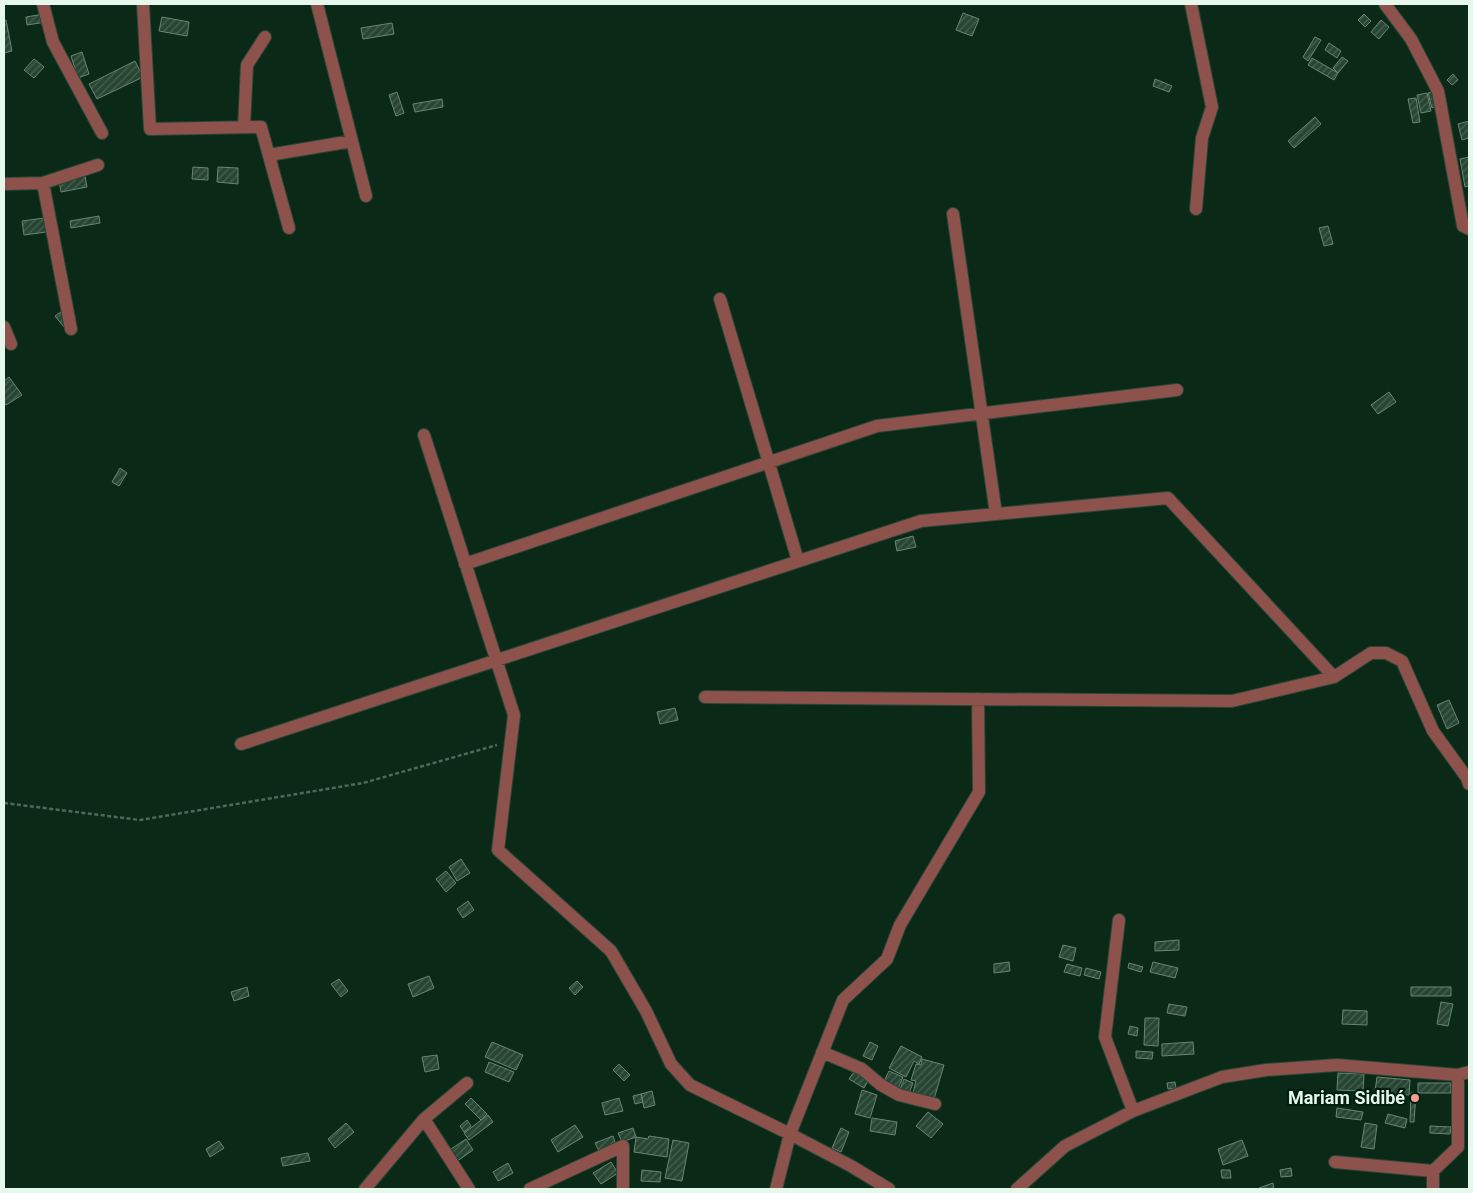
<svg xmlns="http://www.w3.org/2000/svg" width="1473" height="1193" font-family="Roboto,sans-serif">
<defs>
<pattern id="building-hatch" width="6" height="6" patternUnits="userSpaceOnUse" patternTransform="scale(1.25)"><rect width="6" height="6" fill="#284533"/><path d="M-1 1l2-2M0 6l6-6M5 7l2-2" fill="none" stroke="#476151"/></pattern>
</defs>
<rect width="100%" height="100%" fill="#0a2917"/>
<path fill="url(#building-hatch)" stroke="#678772" d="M963,13L979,19L972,36L956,30Z
M44,14L46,22L27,25L26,17Z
M1364,14L1371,21L1365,27L1358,20Z
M162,17L189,22L187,36L159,31Z
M6,20L12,51L4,53V21Z
M1381,20L1389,27L1379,39L1371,32Z
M392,23L394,34L363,39L361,28Z
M1315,37L1321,40L1308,61L1303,57Z
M1329,43L1341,51L1337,58L1325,50Z
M82,52L89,74L78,78L71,56Z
M1342,57L1348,61L1338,73L1333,68Z
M1312,58L1338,73L1334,80L1308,65Z
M34,59L44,67L34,78L24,70Z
M135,61L143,77L97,99L89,84Z
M1453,74L1458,80L1452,85L1447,80Z
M1155,79L1172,86L1169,92L1153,86Z
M1433,91L1437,106L1432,108L1428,93Z
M397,92L404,113L396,116L389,95Z
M1427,93L1431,111L1421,113L1417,95Z
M1416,98L1420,122L1413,123L1408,99Z
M442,99L443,107L415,112L413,104Z
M1315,117L1321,124L1294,148L1288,141Z
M1469,121V138L1462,140L1458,124Z
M1469,157V186L1465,187L1460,159Z
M193,167L208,168V180L192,179Z
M218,167L238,168V184L217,182Z
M85,176L87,187L61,192L59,181Z
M99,216L100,223L71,228L70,221Z
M44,218L46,232L24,235L22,221Z
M1328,226L1333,244L1324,246L1319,228Z
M68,307L76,318L64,327L55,316Z
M9,377L22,395L6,405L4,402V381Z
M1389,392L1396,402L1378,414L1371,405Z
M120,468L127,473L119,486L112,482Z
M913,536L916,547L897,551L895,541Z
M1449,700L1459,723L1447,729L1437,705Z
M675,708L678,720L660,724L657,712Z
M461,859L470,873L457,881L449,867Z
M446,871L456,883L446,892L436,879Z
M468,901L474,910L463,918L457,909Z
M1179,940V950L1155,951V942Z
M1063,945L1076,948L1073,961L1059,957Z
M1009,962L1010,971L994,973V964Z
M1153,962L1178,968L1175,978L1150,972Z
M1129,963L1143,967L1141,972L1128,968Z
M1067,964L1082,968L1080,976L1064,972Z
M1086,968L1101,972L1099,979L1084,975Z
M429,976L434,988L413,997L408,984Z
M339,979L348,991L341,997L331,984Z
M577,981L583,987L575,995L569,988Z
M247,987L249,996L234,1001L231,992Z
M1411,987H1451V996H1411Z
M1441,1002L1453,1004L1448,1026L1437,1024Z
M1169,1004L1187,1007L1185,1016L1167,1013Z
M1343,1010L1367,1011V1025L1342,1024Z
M1145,1018H1159L1158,1046L1144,1045Z
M1130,1026L1138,1028L1137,1036L1128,1034Z
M492,1042L523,1055L516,1070L485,1057Z
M870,1042L878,1046L872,1060L863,1056Z
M1193,1042L1194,1054L1162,1056V1044Z
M901,1046L922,1057L919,1064L914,1061L906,1077L889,1068Z
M1136,1051L1153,1052L1152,1059L1136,1058Z
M437,1055L439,1069L425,1072L422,1057Z
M922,1059L944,1065L934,1099L913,1093L916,1081L911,1080L916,1064L921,1065Z
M489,1062L514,1072L509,1082L485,1072Z
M619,1064L630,1075L624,1081L613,1070Z
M889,1071L903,1077L897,1091L882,1085Z
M854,1072L868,1081L864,1088L849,1079Z
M1338,1073L1364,1074L1363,1091L1337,1090Z
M1377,1077L1410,1080L1409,1095L1375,1091Z
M904,1079L913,1083L908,1096L899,1092Z
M1175,1082L1176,1088L1168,1089L1167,1083Z
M1418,1083H1451V1093H1418Z
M862,1090L877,1095L870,1118L855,1114Z
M652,1091L655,1105L644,1108L641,1094Z
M1411,1093H1416L1414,1122H1410Z
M641,1094L643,1102L635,1104L633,1096Z
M471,1098L487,1114L481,1120L465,1104Z
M619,1098L623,1111L605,1115L602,1103Z
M1337,1108L1363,1112L1361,1120L1336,1117Z
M928,1112L943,1124L931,1138L916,1126Z
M1388,1114L1407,1119L1405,1128L1385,1123Z
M488,1115L493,1122L469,1140L464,1133Z
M872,1118L897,1122L895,1135L870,1131Z
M467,1120L471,1126L464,1132L460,1126Z
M346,1123L354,1132L335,1148L328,1139Z
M1365,1123L1377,1125L1374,1149L1361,1147Z
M575,1125L583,1137L558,1152L551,1140Z
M1430,1126L1451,1127L1450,1134L1430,1133Z
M633,1128L636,1137L622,1142L618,1133Z
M841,1128L849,1132L841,1152L832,1148Z
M613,1136L616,1145L599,1151L595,1143Z
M649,1136L669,1139L667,1157L634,1152L636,1137L648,1139Z
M466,1139L473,1150L456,1162L448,1151Z
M673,1140L689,1143L682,1181L665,1178Z
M1242,1140L1248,1156L1223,1165L1218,1149Z
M219,1141L224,1148L210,1157L206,1149Z
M308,1153L310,1161L283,1166L281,1158Z
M611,1162L618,1173L601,1184L593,1173Z
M508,1163L513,1173L498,1181L493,1172Z
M1291,1168L1292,1176L1281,1177L1280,1170Z
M642,1170L661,1172L660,1182L641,1181Z
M1221,1170H1230L1231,1178H1222Z
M1273,1183L1274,1189H1259V1188Z"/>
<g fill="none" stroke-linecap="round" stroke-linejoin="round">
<defs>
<path id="minor" d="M43,4L53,42L102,133
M143,4L150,129L261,127L289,228
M317,4L366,196
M1191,4L1212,107L1202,138L1196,209
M1385,4L1411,39L1438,91L1463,226L1469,229
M244,127L247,65L265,37
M269,155L352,141
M43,183L71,329
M4,184L43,183L98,165
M953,214L996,514
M720,299L798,561
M4,327L11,344
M424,435L514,715L498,850L611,951L646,1011L671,1064L690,1085L790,1134L851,1166L889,1189
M465,564L877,426L1177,390
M705,697L1232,701L1334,677L1371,653H1386L1402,661L1433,731L1467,778L1469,784
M241,744L921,521L1168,498L1334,677
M1119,920L1105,1037L1133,1111
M822,1052L862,1069L881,1085L899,1095L935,1104
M424,1119L469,1189
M1335,1162L1433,1171
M365,1189L424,1119L467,1083
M530,1189L623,1146V1189
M776,1189L790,1134L843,1000L887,959L900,925L979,792L978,699
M1017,1189L1065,1146L1133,1111L1222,1077L1266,1070L1337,1065L1458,1075L1469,1072
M1433,1189V1171L1458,1147V1075"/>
</defs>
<use href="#minor" stroke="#294635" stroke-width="14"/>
<path stroke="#4e6959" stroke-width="2.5" stroke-dasharray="4 2.5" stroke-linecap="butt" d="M4,803L140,820L363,783L497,745"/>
<use href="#minor" stroke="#8c524b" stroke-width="12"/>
</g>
<circle fill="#f59c91" stroke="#021f0e" stroke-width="2" cx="1415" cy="1098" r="5"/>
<g text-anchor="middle" stroke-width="4.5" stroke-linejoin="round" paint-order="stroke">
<g font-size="18" font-weight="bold" fill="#e6f7eb" stroke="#021f0e" text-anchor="end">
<text x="1405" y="1104">Mariam Sidibé</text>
</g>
</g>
<rect width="1473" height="1193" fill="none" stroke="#e6f7eb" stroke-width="10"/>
</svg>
